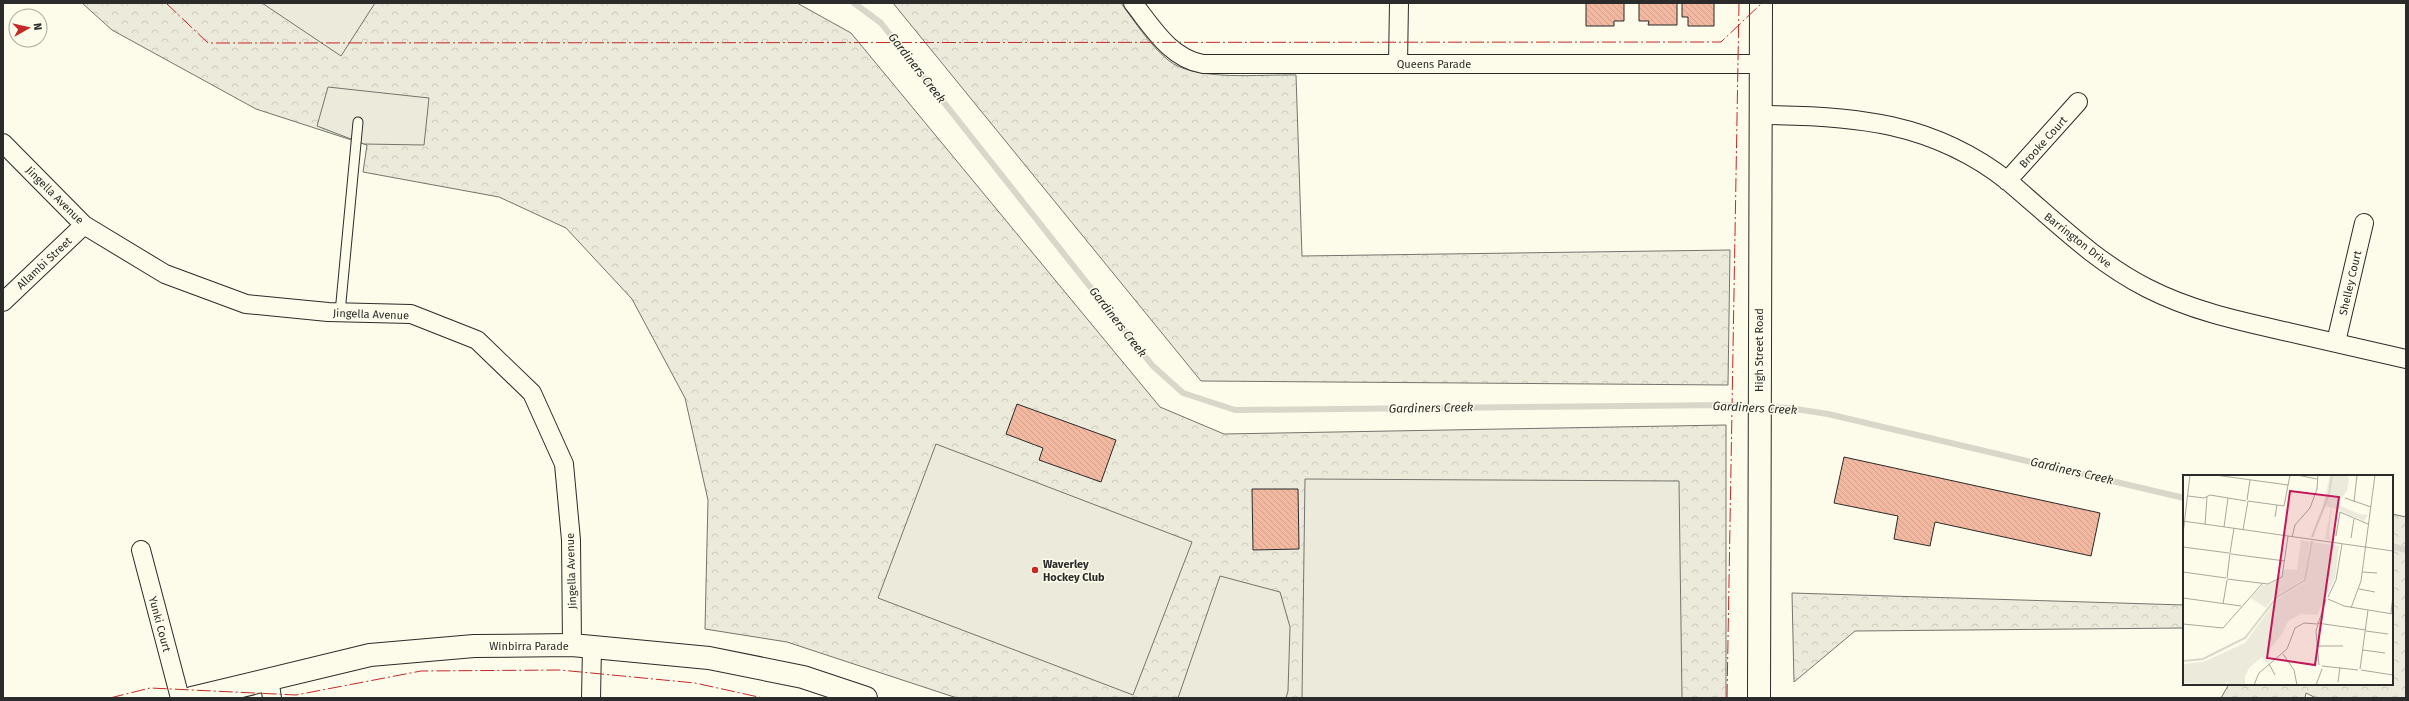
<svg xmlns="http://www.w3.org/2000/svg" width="2409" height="701" font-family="'Fira Sans',sans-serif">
<defs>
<pattern id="park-crowns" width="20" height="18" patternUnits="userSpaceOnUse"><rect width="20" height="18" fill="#ecebdb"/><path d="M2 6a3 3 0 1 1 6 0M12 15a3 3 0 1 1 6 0" fill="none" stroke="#cbcabc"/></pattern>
<pattern id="building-back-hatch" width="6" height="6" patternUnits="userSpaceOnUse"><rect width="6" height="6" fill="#f2b8a0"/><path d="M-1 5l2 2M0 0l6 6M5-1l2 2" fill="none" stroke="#d09e8a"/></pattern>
</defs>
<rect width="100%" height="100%" fill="#fdfbea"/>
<path fill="url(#park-crowns)" stroke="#74746e" d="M82,3H797L851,33L1160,407L1224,434L1726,425V698H957L787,642L705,629L708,500L685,398L632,299L566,228L499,197L363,172L367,145L256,109L112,30Z
M893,3H1121C1135,22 1149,44 1168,60C1194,82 1262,74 1296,75L1302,256L1730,250L1728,385L1201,381Z
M2392,514L2406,517V698H2316L2306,693L2305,698H2221L2229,684H2392Z
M1792,593L2184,605V628L1855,631L1794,682Z"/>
<path fill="#ecebdb" stroke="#74746e" d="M262,3H375L341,56Z
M936,444L1192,542L1133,695L878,598Z
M1305,479L1679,481L1682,698H1302Z"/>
<path fill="#eceadb" stroke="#74746e" d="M328,87L429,98L424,145L364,144L317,126Z
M1220,576L1280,592L1290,627L1288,691L1286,698H1178Z"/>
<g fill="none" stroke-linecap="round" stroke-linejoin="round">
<path stroke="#d8d7c9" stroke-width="6" d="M854,3L881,23L1152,365L1183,393L1235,410L1725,405L1789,408L1828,414L2184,498
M2392,546L2406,550"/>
</g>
<path fill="url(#building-back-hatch)" stroke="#2b2b2b" d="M1586,3H1624V21H1614V26H1586Z
M1639,3H1677V25H1648L1649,21H1639Z
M1682,3H1714V26H1688V17H1682Z
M1017,404L1116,440L1101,482L1039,460L1043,448L1006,434Z
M1844,457L2100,513L2091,556L1935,522L1930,546L1894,539L1898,516L1834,503Z
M1252,489H1298L1299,549L1253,550Z"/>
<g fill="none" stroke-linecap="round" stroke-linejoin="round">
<defs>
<path id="lane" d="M340,313L358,122"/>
<path id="street" d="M1133,3C1153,28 1170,58 1203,64H1761
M1398,64L1399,3
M1761,115C1852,115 1934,122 2009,182C2053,219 2094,261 2147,288C2192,311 2239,321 2288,332C2328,341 2367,350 2406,359
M3,143L84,225L165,274L246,304L328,312L411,314L477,340L532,393L564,464L571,540L572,645
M2007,181L2078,102
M3,302L84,225
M2336,342L2364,223
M141,550L180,698
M269,678L272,698
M591,698L592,647"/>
<path id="secondary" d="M192,698L370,655L474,646L572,645L709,658L803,677L866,698"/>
<path id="primary" d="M1759,698L1761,3"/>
</defs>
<use href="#lane" stroke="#2b2b2b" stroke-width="11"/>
<use href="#street" stroke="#2b2b2b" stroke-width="20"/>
<use href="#secondary" stroke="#2b2b2b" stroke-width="24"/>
<use href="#primary" stroke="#2b2b2b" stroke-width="24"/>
<use href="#lane" stroke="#fdfbea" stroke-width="9"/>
<use href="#street" stroke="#fdfbea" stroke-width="18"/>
<use href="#secondary" stroke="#fdfbea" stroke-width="22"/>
<use href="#primary" stroke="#fdfbea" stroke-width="22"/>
<path stroke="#c62828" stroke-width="1" stroke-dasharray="14 3 2 3" stroke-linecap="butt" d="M166,3L208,43L1721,42L1762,3
M110,698L150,688L296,695L421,671L560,670L695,683L763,698
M1727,698L1739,3"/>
</g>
<circle fill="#c62828" stroke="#fdfbea" stroke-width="1.5" cx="1035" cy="570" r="4"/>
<g text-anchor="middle" stroke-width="3" stroke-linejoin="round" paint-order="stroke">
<g font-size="11" fill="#2b2b2b" stroke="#fdfbea">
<text x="1434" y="68">Queens Parade</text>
<text transform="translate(2043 142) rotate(-48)" y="4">Brooke Court</text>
<text transform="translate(55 195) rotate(45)" y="4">Jingella Avenue</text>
<text transform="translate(2078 240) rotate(38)" y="4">Barrington Drive</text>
<text transform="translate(44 263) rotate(-43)" y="4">Allambi Street</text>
<text transform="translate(2350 283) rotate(-77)" y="4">Shelley Court</text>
<text transform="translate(371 314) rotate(2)" y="4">Jingella Avenue</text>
<text transform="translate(1759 350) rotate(-90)" y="4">High Street Road</text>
<text transform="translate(571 571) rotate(-92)" y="4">Jingella Avenue</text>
<text transform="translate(160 624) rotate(75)" y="4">Yunki Court</text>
<text x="529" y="650">Winbirra Parade</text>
</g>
<g font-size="11" font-weight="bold" fill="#2b2b2b" stroke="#fdfbea" text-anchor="start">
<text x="1043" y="568">Waverley<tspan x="1043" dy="13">Hockey Club</tspan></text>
</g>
<g font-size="12" font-style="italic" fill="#2b2b2b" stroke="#fdfbea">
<text transform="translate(917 68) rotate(52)" y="4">Gardiners Creek</text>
<text transform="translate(1118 322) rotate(52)" y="4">Gardiners Creek</text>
<text transform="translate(1431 408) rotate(-1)" y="4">Gardiners Creek</text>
<text transform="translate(1755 408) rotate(3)" y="4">Gardiners Creek</text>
<text transform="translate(2072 471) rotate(13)" y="4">Gardiners Creek</text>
</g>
</g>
<g transform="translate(2183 475)">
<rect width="210" height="210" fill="#fdfbea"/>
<path d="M147,0H164L166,5L164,16L154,29L176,39L185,40L181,46L149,32L146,60L148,65L142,64L148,33L140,30ZM118,65L127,67L122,103L91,122L83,133L68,123L80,110L88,109L99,102L101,94L114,95ZM130,67L156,71L152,103L134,140L118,139L105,146L99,159L82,180L87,187L84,189L79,182L66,193L62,201V210H48L43,207L42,210L0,208V189L20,187L62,168L94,124L123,106Z" fill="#ecebdb"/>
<path d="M133,71L153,74L150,100L130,97ZM133,105L143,111L134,128L124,122ZM80,151L91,160L73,180L64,170ZM63,170L69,182L46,193L40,181Z" fill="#ecebdb"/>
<path fill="none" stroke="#d8d7c9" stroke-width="2" d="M129,62L146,19L149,0M0,186L20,184L62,163L94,122L122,105L129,66"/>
<path fill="none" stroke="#a9a89e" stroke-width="1" d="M32,0L105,10M114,0L134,4M5,21L21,23L27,20L63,26M162,23L188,32M64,25L67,5M65,26L101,31L107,0M171,27L174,0M92,42L94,30M0,46L210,76M22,50L24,22M41,52L45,23M60,55L65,26M0,59L7,0M153,61L157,37L185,49M109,62L112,50L127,33L134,14L135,0M168,63L171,44M0,72L46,78M47,78L51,53M48,79L102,86M0,97L43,103M179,97L194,98M44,103L47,78M44,104L85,109L99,102L105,61M176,114L192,117M145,122L153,105L159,69M0,123L58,131M145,124L161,131L210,139M40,129L44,105M168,133L178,106L192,0M208,138L210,120M134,148L183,155M0,149L40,153L79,109M183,156L205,159M133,171H160M180,175L202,178M100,179L111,195L114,210M86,189L92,200M136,190L133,156L143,124M139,191L175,195M177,194L185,135M178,195L210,200M155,207L157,192M71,210L76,198L104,174L112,153L121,148L134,149M133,210L139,194"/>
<path fill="#c2185b" fill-opacity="0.15" stroke="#c2185b" stroke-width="2" d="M107,16L156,22L132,190L84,183Z"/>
<rect width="210" height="210" fill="none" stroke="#2b2b2b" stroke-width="2"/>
</g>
<rect width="2409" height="701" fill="none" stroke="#2b2b2b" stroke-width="8"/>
<g transform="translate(28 28) rotate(82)"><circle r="19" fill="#fdfbea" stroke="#a9a89e"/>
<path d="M0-3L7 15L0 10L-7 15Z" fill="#c62828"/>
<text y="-6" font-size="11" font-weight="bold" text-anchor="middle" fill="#2b2b2b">N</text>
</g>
</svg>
